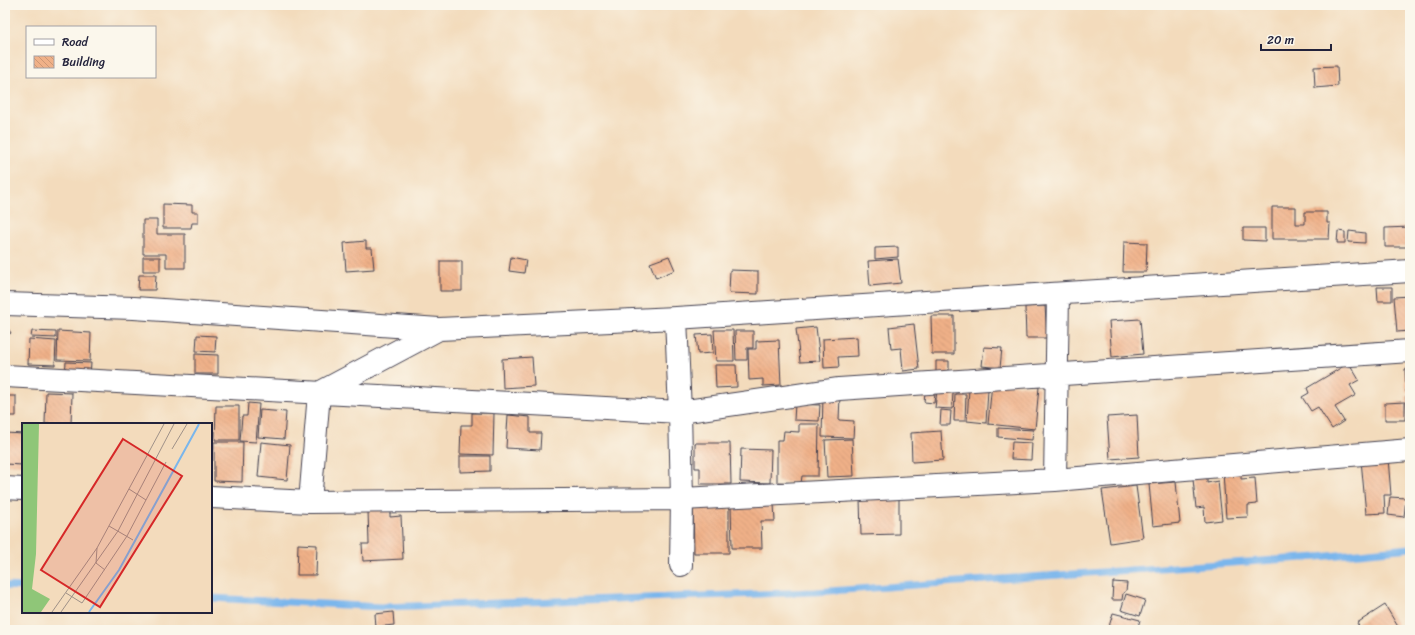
<svg xmlns="http://www.w3.org/2000/svg" width="1415" height="635" font-family="Sriracha,sans-serif">
<defs>
<pattern id="building-back-hatch" width="6" height="6" patternUnits="userSpaceOnUse"><rect width="6" height="6" fill="#f0b188"/><path d="M-1 5l2 2M0 0l6 6M5-1l2 2" fill="none" stroke="#ce9876"/></pattern>
</defs>
<rect width="100%" height="100%" fill="#fbf7ec"/>
<filter id="ink" filterUnits="userSpaceOnUse"><feTurbulence type="fractalNoise" baseFrequency=".025" numOctaves="2"/><feDisplacementMap in="SourceGraphic" scale="8" xChannelSelector="R" yChannelSelector="G"/><feConvolveMatrix kernelMatrix="1 2 1 2 8 2 1 2 1" color-interpolation-filters="sRGB"/></filter>
<filter id="wash" filterUnits="userSpaceOnUse"><feTurbulence type="fractalNoise" baseFrequency=".012" numOctaves="4" result="noise"/><feDisplacementMap in="SourceGraphic" scale="16" xChannelSelector="R" yChannelSelector="G"/><feGaussianBlur stdDeviation="0.9" result="paint"/><feColorMatrix in="noise" values="0 0 0 0 0 0 0 0 0 0 0 0 0 0 0 0 0 1.4 0 .05"/><feComposite in="paint" operator="in"/></filter>
<g filter="url(#wash)">
<rect width="100%" height="100%" fill="#f3dbbc"/>
<g fill="none" stroke-linecap="round" stroke-linejoin="round">
<path stroke="#7ab6ec" stroke-width="7" d="M5,586L23,587
M211,598L382,607L815,592L1318,557L1410,548"/>
</g>
<g id="blocks">
<path fill="url(#building-back-hatch)" d="M1337,66L1338,86L1315,88L1314,67Z
M163,204L192,205V212H198V223H192L191,228H163Z
M1272,207H1296V224H1305V212H1327V223H1330L1329,239H1272Z
M143,220H157V234H185V268H166V254H143Z
M1410,227V247H1385V228Z
M1243,228H1265V241L1243,240Z
M1338,231L1345,232V243H1337Z
M1349,231L1365,233V243L1348,242Z
M366,241V248H372L374,269L346,271L344,243Z
M1124,242L1147,243L1146,272H1123Z
M898,247V257L875,259V248Z
M669,256L675,270L656,278L650,263Z
M143,257H160V271H143Z
M511,257L526,260L524,273L509,271Z
M898,259L901,283L870,286L868,261Z
M440,261H462V291H440Z
M730,270L758,271V294L729,293Z
M139,275H156L155,290H138Z
M1377,287H1392V301H1378Z
M1410,296V331L1397,332L1394,297Z
M1045,306L1047,338H1026L1025,307Z
M931,316H954V354H932Z
M1140,319L1143,354L1112,357L1109,321Z
M5,324L11,333L5,337Z
M914,324L919,369L903,371L901,348L891,349L889,327Z
M816,327L820,361L800,362L796,329Z
M714,330H733L734,361H716Z
M32,331L56,332V338L31,337Z
M58,331L91,333L90,361L57,360Z
M735,331H753V348H747V360H736Z
M712,334L713,353L698,354L696,335Z
M197,335L216,336L215,352L196,351Z
M857,337L858,356L838,357L839,367L824,368L823,339Z
M29,339L56,341L55,365L28,364Z
M779,340L781,385L763,386V379L749,380L748,349H756V341Z
M984,347L1002,348L1000,368L982,366Z
M195,354L218,355V374H195Z
M532,357L534,386L503,388L502,359Z
M936,361H949V378H936Z
M66,362L91,363L90,376L65,375Z
M1349,363L1359,380L1350,385L1356,395L1335,407L1344,421L1332,429L1318,407L1311,411L1302,397L1309,393L1307,388Z
M715,365H736L737,387L716,388Z
M1410,368V392H1406L1405,369Z
M992,383L1039,387L1035,429L988,424Z
M969,389L988,390L986,423L967,421Z
M937,390L953,392L952,409L935,408Z
M46,392L72,393L71,424H45Z
M925,392L935,393L934,403L924,402Z
M955,394H966L965,421H954Z
M823,395L840,396L839,420L854,421L853,438L822,437Z
M5,396H16V416H5Z
M1406,396H1410V432H1409Z
M1405,402V420H1385V403Z
M248,403L259,404L256,442L240,441L242,416H247Z
M795,404L820,405L819,421L794,420Z
M216,406H239V440H215Z
M260,410L286,412L284,439L258,437Z
M941,410L951,411L950,425H940Z
M472,413H494L493,455L460,454L461,425H472Z
M508,415L530,417V433H541L540,450L506,448Z
M1137,415L1139,457L1110,459L1107,417Z
M799,424H819L818,476H802L801,483L777,482V440H783L784,431L799,432Z
M998,428L1033,430L1032,440L998,437Z
M941,431L943,460L912,462L911,433Z
M5,433L23,434L22,465L5,464Z
M852,439L854,476L827,477L825,440Z
M214,442H243L242,482L214,481Z
M261,442L290,445L287,480L258,477Z
M1012,442L1032,443L1031,460L1011,459Z
M695,443H730L731,484H700V468H695Z
M741,449L771,450L770,483L740,482Z
M460,456H490V471L460,472Z
M1388,458L1391,495H1384L1385,513L1366,514L1361,460Z
M1241,471V479L1255,478L1257,504L1248,505V517L1226,518L1223,472Z
M1207,477V483L1218,481L1222,520L1205,522L1204,507L1196,508L1193,479Z
M1176,482L1180,523L1153,526L1149,484Z
M1136,486L1143,538L1110,543L1102,490Z
M899,497V534L861,535L860,498Z
M1390,497L1406,498L1404,517L1388,515Z
M774,504L775,521H761L762,548H732L731,505Z
M693,507H729V553H694Z
M390,509V517L401,516L403,559L363,561L362,544H369L368,510Z
M298,544L317,545L316,575H297Z
M1113,582L1127,583L1126,591L1123,593L1122,600H1112Z
M1126,594L1145,600L1140,616L1121,610Z
M1385,605L1400,630H1361L1357,623Z
M393,612L394,625L376,627L375,614Z
M1113,613L1140,620L1137,630H1108Z"/>
</g>
</g>
<g filter="url(#ink)">
<use href="#blocks" fill-opacity="0" stroke="#413e4e" stroke-width="1"/>
<g fill="none" stroke-linecap="round" stroke-linejoin="round">
<defs>
<path id="minor" d="M5,304L134,308L439,329L676,318L1410,271
M676,318L680,412L682,499L681,565
M5,376L680,412L839,389L1410,351
M1055,480L1058,294
M5,488L23,489
M211,497L310,502L682,499L1055,480L1410,450
M310,502L319,393L439,329"/>
</defs>
<use href="#minor" stroke="#413e4e" stroke-width="24"/>
<use href="#minor" stroke="#fff" stroke-width="22"/>
</g>
</g>
<g transform="translate(22 423)">
<rect width="190" height="190" fill="#f3dbbc"/>
<path d="M0,1H17L14,131L10,166L28,176L19,189H0Z" fill="#8fc678"/>
<path fill="none" stroke="#7ab6ec" stroke-width="2" d="M67,189L97,147L177,1"/>
<path fill="none" stroke="#9f9188" stroke-width="1" d="M150,26L165,1M107,66L124,77M87,103L111,117M75,125L74,140L83,147M44,170L60,180L105,113L144,39M30,189L75,125L142,1M39,189L96,108L152,1"/>
<path fill="#d62828" fill-opacity="0.15" stroke="#d62828" stroke-width="2" d="M101,16L160,53L78,184L19,147Z"/>
<rect width="190" height="190" fill="none" stroke="#22223b" stroke-width="2"/>
</g>
<rect width="1415" height="635" fill="none" stroke="#fbf7ec" stroke-width="20"/>
<rect x="26" y="26" width="130" height="52" fill="#fbf7ec" stroke="#a4a2a5"/>
<rect x="34" y="39" width="20" height="6" fill="#ffffff" stroke="#a4a2a5"/>
<text x="62" y="46" font-size="12" fill="#22223b">Road</text>
<rect x="34" y="56" width="20" height="12" fill="url(#building-back-hatch)" stroke="#a4a2a5"/>
<text x="62" y="66" font-size="12" fill="#22223b">Building</text>
<path d="M1261 44v6h70v-6" fill="none" stroke="#22223b" stroke-width="2"/>
<text x="1267" y="44" font-size="12" fill="#22223b" stroke="#fbf7ec" stroke-width="3" paint-order="stroke">20 m</text>
</svg>
